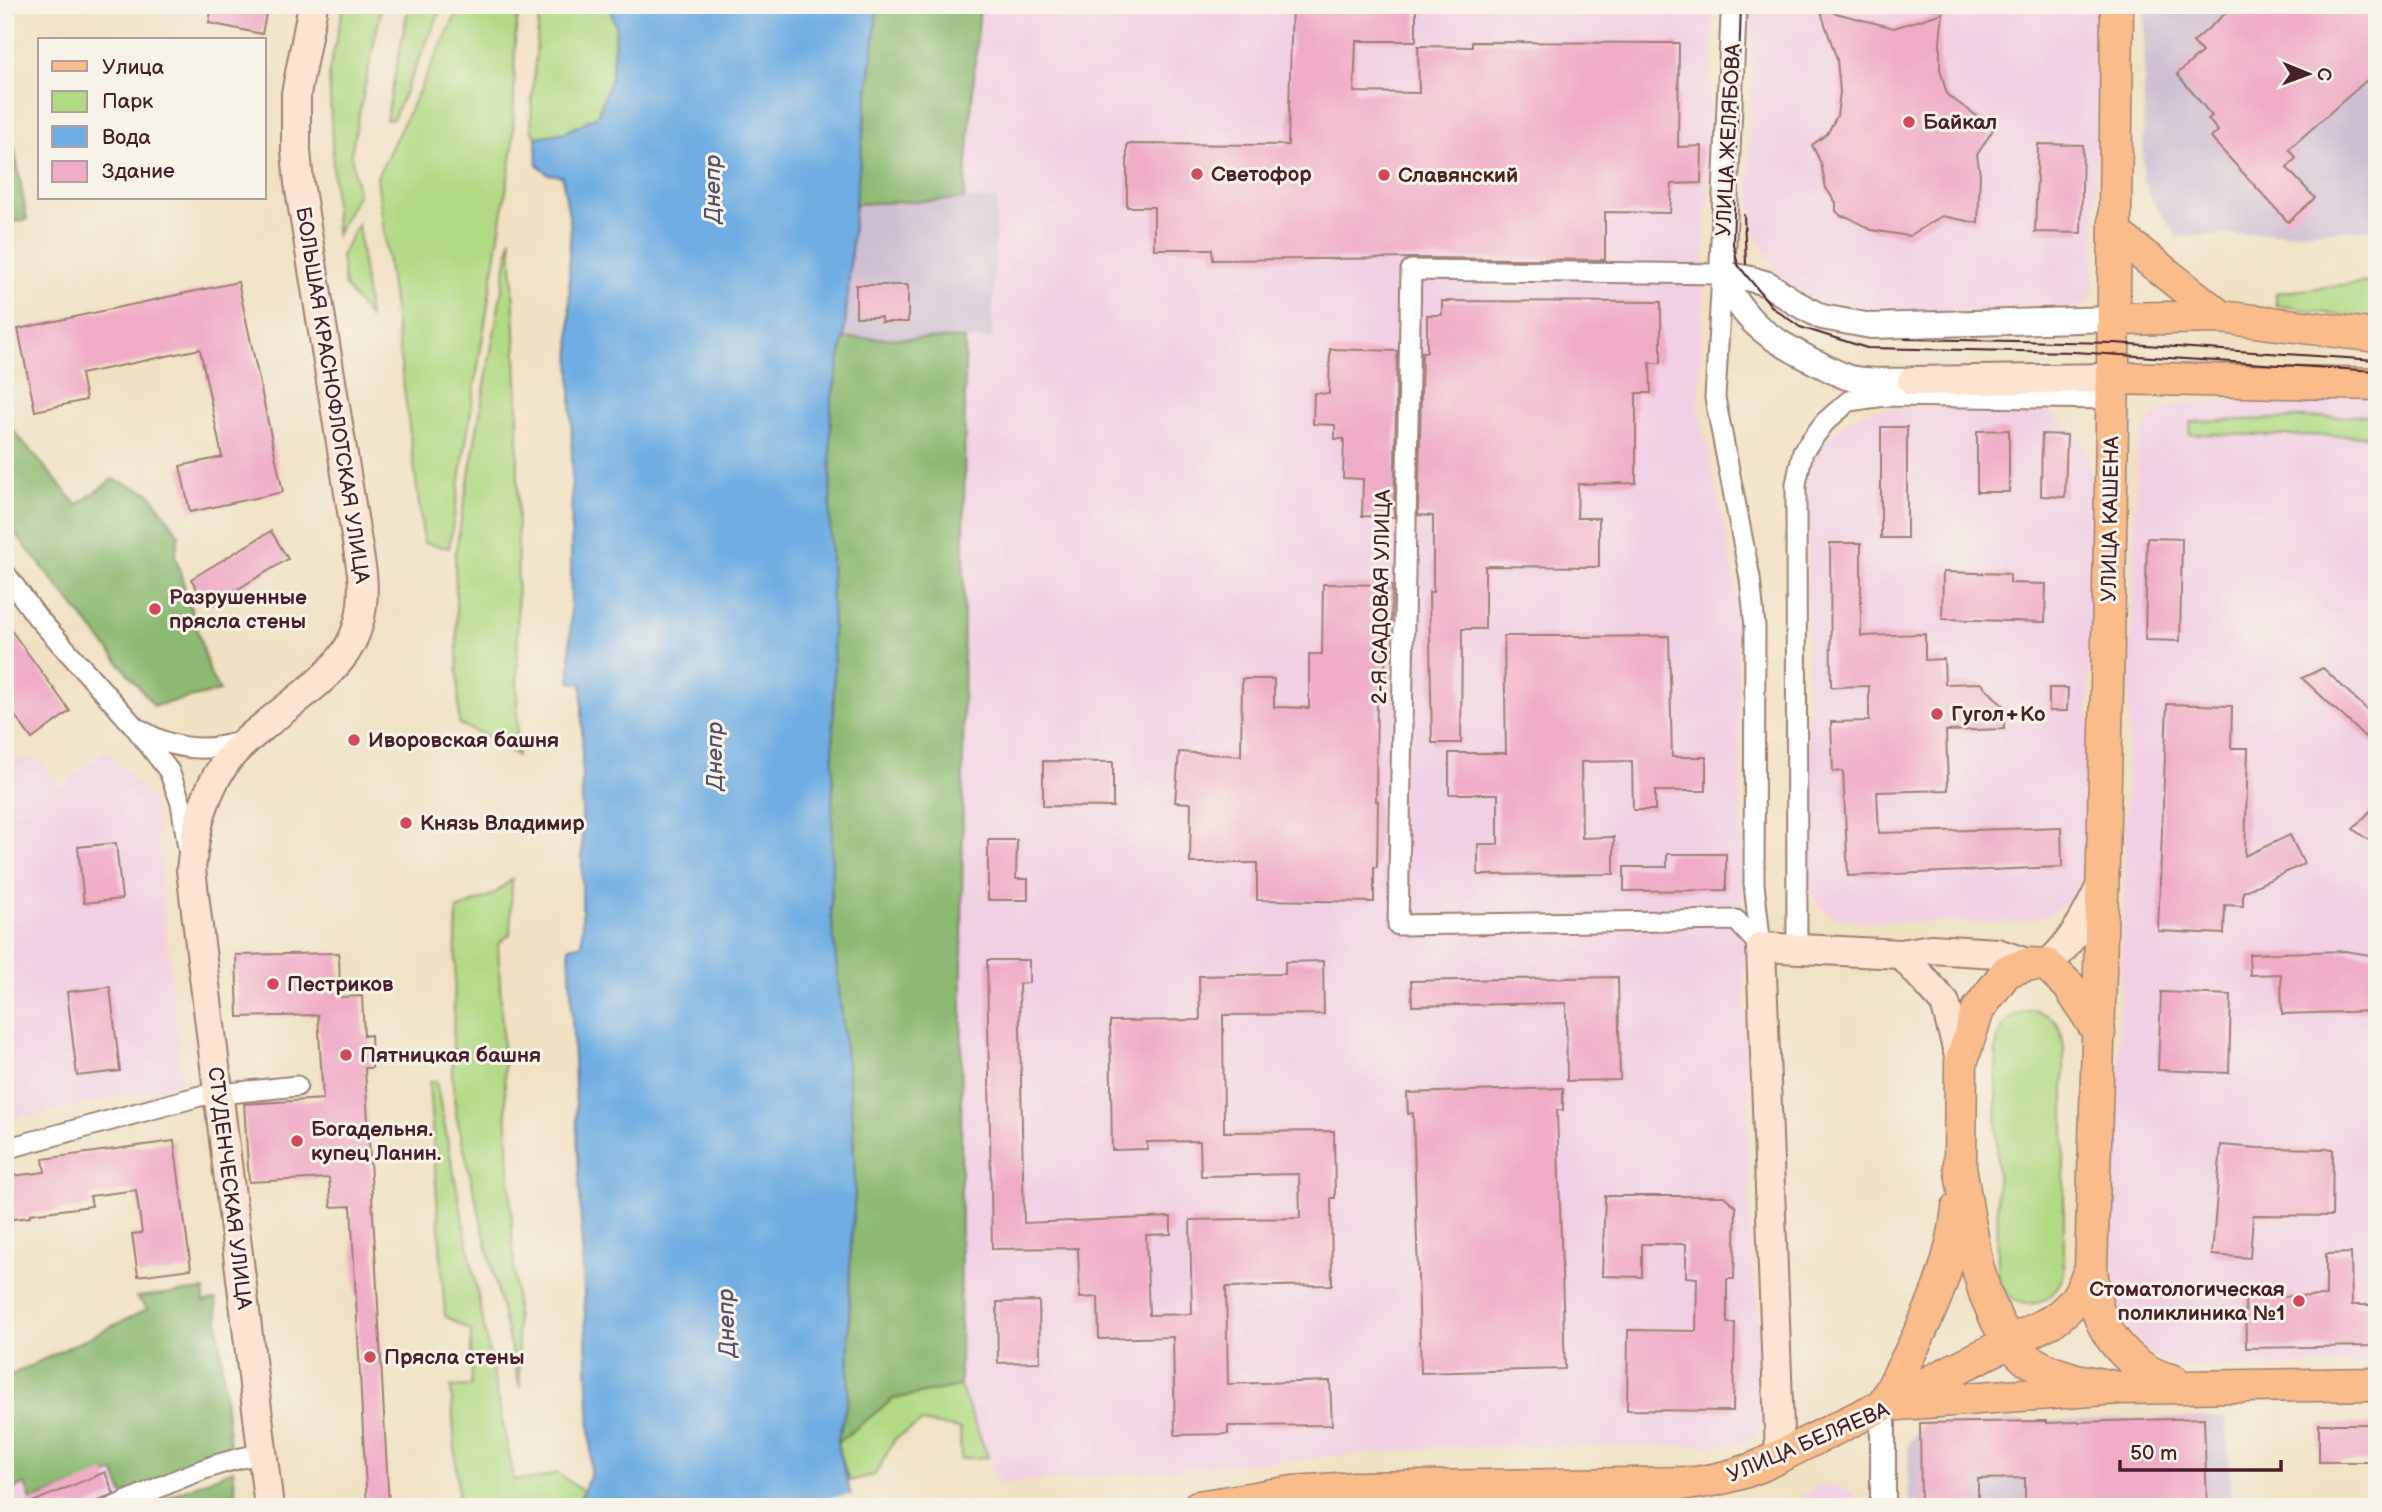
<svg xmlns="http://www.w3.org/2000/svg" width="2382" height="1512" font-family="'Balsamiq Sans',sans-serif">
<rect width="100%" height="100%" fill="#f7f3e8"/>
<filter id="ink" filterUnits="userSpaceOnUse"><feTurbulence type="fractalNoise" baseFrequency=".0143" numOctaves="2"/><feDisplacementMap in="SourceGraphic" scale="14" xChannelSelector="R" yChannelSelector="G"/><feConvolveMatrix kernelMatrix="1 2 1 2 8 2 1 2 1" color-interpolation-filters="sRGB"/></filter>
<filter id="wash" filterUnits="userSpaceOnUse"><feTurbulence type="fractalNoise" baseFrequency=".00686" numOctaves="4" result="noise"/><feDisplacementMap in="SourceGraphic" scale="28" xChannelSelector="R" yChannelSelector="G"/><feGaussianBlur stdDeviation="1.57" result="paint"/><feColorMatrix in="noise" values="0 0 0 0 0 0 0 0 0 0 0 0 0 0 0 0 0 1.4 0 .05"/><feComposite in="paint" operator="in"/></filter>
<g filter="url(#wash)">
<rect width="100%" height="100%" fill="#f0e1c2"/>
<path fill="#f1d0e3" d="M980,5H1714L1699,410L1729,550L1735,583L1736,610L1751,1253L1760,1325L1761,1413V1425L1756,1437L1748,1442L1717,1446L1446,1447L998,1484L960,1386L965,339L992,338L997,199H964Z
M1753,5H2100L2094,284L2092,295L2085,303L2076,309L1872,314L1825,305L1801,294L1779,274L1754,232L1749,182Z
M2377,396V1365L2184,1367L2168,1364L2153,1356L2143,1347L2125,1324L2115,1300L2112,1276L2137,450L2141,434L2150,420L2168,407L2188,403Z
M2020,405L2037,407L2051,413L2075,431L2085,446L2092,478L2087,862L2079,888L2065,905L2043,917L2016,922H1857L1835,917L1820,906L1810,891L1807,871L1808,489L1810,473L1816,454L1828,438L1845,422L1864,412L1883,409Z
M105,750L153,800L182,1084L5,1121V760L37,758L61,787Z
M115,1472L123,1495L125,1507H5V1493L25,1484L32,1500Z
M1830,1485L1842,1487L1852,1493L1861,1507H1786L1818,1486Z"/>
<path fill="#cebed1" d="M2145,5H2377V229L2177,237L2150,197L2143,178Z
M964,199H997L992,339L844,338L855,204Z
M2225,1417L2233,1507H1909L1908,1444L1925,1423Z"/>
<path fill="#b1da84" stroke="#7e7c58" stroke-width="2" d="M344,5H382L351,153L358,194L336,235L329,72Z
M409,5H443L393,119L386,120Z
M461,5H519L515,41L513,147L449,548L424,543L377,177Z
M540,5H608L616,26L611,79L597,116L566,132L536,137L531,129L532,100Z
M358,224L369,317L345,286L341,256Z
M511,238L518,404L517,756L490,738L459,724L455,555Z
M2377,281V318L2351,317L2276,305V293Z
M2377,415V436L2189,434L2191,422Z
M512,879L510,934L498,944L520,1388L456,1114L452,1075L457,910L494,894Z
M2032,1010C2055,1015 2061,1024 2064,1047V1274C2051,1311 2008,1316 1998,1274L1996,1047C2001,1023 2007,1015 2032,1010Z
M429,1082H436L514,1480L537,1479L557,1473L583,1491L581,1496L584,1507H459L451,1387L471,1386V1331L445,1316Z
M960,1386L988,1457L961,1459L960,1429L922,1422L895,1439L875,1475L849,1481L837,1443L893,1399Z"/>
<path fill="#8cba72" stroke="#6b6c4e" stroke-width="2" d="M878,5H980L964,199L855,204Z
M5,56L11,129L27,220L5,223Z
M844,338L965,339L960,1386L893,1399L837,1443L848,1398L850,1259L855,1193L853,1125L831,912L834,684L830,524L831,402Z
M5,396L13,430L77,505L113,479L150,493L179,535L175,555L211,676L220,691L154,706L5,521Z
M205,1290L203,1302L216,1300L230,1448L123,1495L115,1472L31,1500L25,1484L5,1493V1378L148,1309L136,1297Z
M233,1470L237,1507H144Z"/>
<path fill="#70ade2" stroke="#5d6686" stroke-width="2" d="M608,5H878L855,204L844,338L831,402L830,524L834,684L831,912L853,1125L855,1193L850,1259L848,1398L837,1443L854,1507H584L581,1496L590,1476L591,1453L569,947L582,944V684L570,682L572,462L569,255L571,228L562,176L548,174L537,164L536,137L566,132L597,116L611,79L616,26Z"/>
<path fill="#f0e1c2" d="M855,1494L858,1507H766Z"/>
<g id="blocks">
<path fill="#f0acc7" d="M212,5H268L262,34L209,23Z
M1292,5H1416V41H1356L1354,92L1419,93L1418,46L1472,47V42L1679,43L1678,147L1702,146L1701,183L1672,184L1670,213L1605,212V260L1420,258L1213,260L1212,249H1154V207H1127V144L1288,145Z
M2235,5H2377V71L2289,149L2296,158L2287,168L2315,198L2288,222L2211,138L2218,131L2208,119L2212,116L2177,74L2202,52L2193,42Z
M1820,9L1894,28L1943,13L1940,41V69L1947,95L1994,128L1977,155L1980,174L1978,223L1942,216L1909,236L1871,230L1848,217L1841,216L1836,211V203L1826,188L1821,163L1812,145L1827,134L1837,116L1840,92L1837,60Z
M2038,144L2083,145L2081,233L2035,232Z
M238,282L283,492L190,512L180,466L222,457L200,349L81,374L86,400L35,411L18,329Z
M856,285H908V322H881V317H856Z
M1442,301L1661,302V363H1650L1651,393H1636V483L1578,484L1577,518H1599V567L1485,566V629H1462L1461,743H1432L1429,592H1433V516L1418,515L1422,352H1427V315H1442Z
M1330,349L1397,351L1394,517L1362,516L1363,479L1343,478L1344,439H1335V425L1313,424L1314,393L1329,394Z
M1881,427H1907V538H1881Z
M2009,430V492H1977V431Z
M2042,434L2067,435L2065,497L2041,496Z
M271,531L288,559L208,607L191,579Z
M2147,538L2182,539L2180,641L2145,640Z
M1830,543H1861V636L1925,634V660L1944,659L1945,684L1981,683L2004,707V729L1946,731L1948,790L1877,792L1879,833L2061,827L2062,867L1848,876L1843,771L1833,772L1831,722L1869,721V686L1831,687Z
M1943,572L2010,574V583L2046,584L2045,622L1942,619Z
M1323,584L1392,585L1391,625H1386L1385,678H1377L1376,801H1378L1377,867H1374V902L1257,900V863H1190L1191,803L1175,802L1179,752L1241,756L1242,679H1274V707L1309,708V654H1322Z
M5,622L70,711L32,739L5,702Z
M1504,636H1580V637L1669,636L1672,757H1706V791H1655V810H1633L1632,761L1581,762L1582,838L1614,837V874L1478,875V844H1498V794H1449V753H1506Z
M2323,668L2377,719V748L2302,678Z
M2049,688H2068L2067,711H2049Z
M2167,704L2232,706L2231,748H2248L2245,856L2290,835L2304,864L2243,892V906L2225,905L2224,934L2158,931Z
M1043,761L1113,762V807L1043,806Z
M2377,804V846L2353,829Z
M988,840H1017L1016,879H1028V900H988Z
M116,843L122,899L84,903L78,847Z
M1667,854H1726V890L1624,891V867H1667Z
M2345,951L2377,956V1011L2282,1014L2281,974L2250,975L2249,954Z
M339,953L340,997L362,996L364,1036L371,1035L372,1068H365L389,1507H367L351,1206L331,1207L329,1178L249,1182L244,1104L323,1099L318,1015L238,1017L236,955Z
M987,960H1029V983L1019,984L1024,1223L1171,1217V1234L1146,1235L1149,1315L1192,1314L1190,1220L1300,1218L1299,1174L1201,1176L1200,1141L1147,1142V1149L1112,1150L1110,1021L1200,1020L1199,976L1285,974V962L1323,961L1324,1014L1223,1015L1224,1132L1334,1131L1335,1198H1331L1332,1285L1226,1287L1228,1384L1330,1381L1332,1425L1228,1426V1434L1175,1435L1173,1337L1099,1339L1098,1297L1080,1298L1078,1248L992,1249Z
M1618,977L1620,1080L1567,1081L1566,1003L1412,1006L1411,981Z
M110,987L120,1071L77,1076L67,992Z
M2161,992L2231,995L2229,1073L2158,1070Z
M1563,1088V1110H1557L1565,1369L1421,1373L1413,1113L1408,1114L1407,1093Z
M174,1141L191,1269L138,1276L132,1234L142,1233L136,1190L90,1196L92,1206L30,1214V1217L5,1220V1177L45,1172L43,1159Z
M2221,1145L2258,1148L2333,1149L2332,1216L2253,1215L2250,1258L2212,1255Z
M1605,1196H1724L1736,1207L1734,1279H1727V1323H1735L1733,1411L1627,1410L1628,1330L1696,1331L1697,1278L1686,1277V1244H1642V1277L1602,1276Z
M2351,1253L2352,1305H2373V1346L2246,1348L2245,1297L2326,1296V1254Z
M1039,1301L1040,1362L998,1363L997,1302Z
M2204,1418L2207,1507H2025V1478L1978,1479V1507H1921L1920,1423L2046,1421V1423Z
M2319,1424H2377V1462H2319Z
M105,1472L114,1494L106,1498L84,1507H20Z"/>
</g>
</g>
<g filter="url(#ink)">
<use href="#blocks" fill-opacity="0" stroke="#9d8076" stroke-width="2"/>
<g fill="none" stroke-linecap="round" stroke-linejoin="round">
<defs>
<path id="minor" d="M1411,270L1722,274L1715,398L1750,578L1755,627L1754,884L1761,947L1736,920L1398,925Z
M5,573L37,617L134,726L169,771L181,803L188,848
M141,730C173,750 207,753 242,741
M1797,949L1796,484L1803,451L1825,422L1849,401L1884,396L2113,399
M5,1149L200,1096L297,1086
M114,1507C162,1487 211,1461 263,1454"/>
<path id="tertiary" d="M1734,5L1722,274C1744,323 1766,336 1813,361C1824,366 1835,373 1847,377C1864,383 1893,380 1912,381
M1722,274L1747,278L1768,284L1796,303L1822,317L1871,326L2114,319
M1883,1405V1507"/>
<path id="secondary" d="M1912,381L2113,378
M1901,954L1945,1003L1961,1063
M2047,965C2073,942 2088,914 2102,883
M1780,1456L1761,947L1901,954L1931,949L1997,953L2029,964
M269,1507L191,870C195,828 203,793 228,759C238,747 251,736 264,726C321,678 370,657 362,573L299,183L296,151V94L313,5"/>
<path id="primary" d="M2115,233L2221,317
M2114,319L2221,317L2377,336
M2113,378L2377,384
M2099,1033L2069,986L2047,965L2029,964L2007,971L1978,1010L1961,1063L1960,1166L1967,1209L1977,1265L1985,1293L1997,1321L2009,1343L2026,1359L2051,1372L2076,1380L2119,1388
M2091,1268C2093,1282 2093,1297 2098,1311C2109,1344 2140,1374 2174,1381
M1898,1404L2119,1388L2377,1384
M1883,1405C1916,1342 1951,1280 1958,1208
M1198,1507L1293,1492L1355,1488L1695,1483C1718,1480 1738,1475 1760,1466L2052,1321C2075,1305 2081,1293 2091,1268C2105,847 2114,426 2117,5"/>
</defs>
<use href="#minor" stroke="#9d8076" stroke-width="23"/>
<use href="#tertiary" stroke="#9d8076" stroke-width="28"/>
<use href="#secondary" stroke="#9d8076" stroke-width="32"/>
<use href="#primary" stroke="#9d8076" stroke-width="35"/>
<use href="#minor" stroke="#fff" stroke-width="19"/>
<use href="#tertiary" stroke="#fff" stroke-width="24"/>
<use href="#secondary" stroke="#fde4d0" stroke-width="28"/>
<use href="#primary" stroke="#f9bc8a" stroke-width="32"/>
<path stroke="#4a1f2b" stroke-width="2" d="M1741,5L1733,244L1738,265L1773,308L1800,327L1867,348L2074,352L2377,371
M1744,215L1746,264
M1905,339L2114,343L2377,360"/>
</g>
</g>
<g fill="#d1495b" stroke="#f7f3e8" stroke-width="2.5">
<circle cx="1909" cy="122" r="7"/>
<circle cx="1197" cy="174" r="7"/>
<circle cx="1384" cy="175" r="7"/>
<circle cx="155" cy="609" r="7"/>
<circle cx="1937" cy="714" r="7"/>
<circle cx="354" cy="740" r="7"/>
<circle cx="406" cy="823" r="7"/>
<circle cx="273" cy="984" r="7"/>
<circle cx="346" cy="1055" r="7"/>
<circle cx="297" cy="1141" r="7"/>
<circle cx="2299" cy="1301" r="7"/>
<circle cx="370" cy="1357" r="7"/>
</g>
<g text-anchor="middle" stroke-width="6" stroke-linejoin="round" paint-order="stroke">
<g font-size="21" font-weight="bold" fill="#4a1f2b" stroke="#f7f3e8" text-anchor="start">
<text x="1923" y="129">Байкал</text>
<text x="1211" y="181">Светофор</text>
<text x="1398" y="182">Славянский</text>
<text x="169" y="604">Разрушенные<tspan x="169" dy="24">прясла стены</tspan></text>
<text x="1951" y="721">Гугол+Ко</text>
<text x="368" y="747">Иворовская башня</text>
<text x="420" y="830">Князь Владимир</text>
<text x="287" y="991">Пестриков</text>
<text x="360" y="1062">Пятницкая башня</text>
<text x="311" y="1136">Богадельня.<tspan x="311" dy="24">купец Ланин.</tspan></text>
<text x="2285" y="1296" text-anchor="end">Стоматологическая<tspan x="2285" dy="24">поликлиника №1</tspan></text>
<text x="384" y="1364">Прясла стены</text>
</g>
<g font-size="21" fill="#4a1f2b" stroke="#f7f3e8">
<text transform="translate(1728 140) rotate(-87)" y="7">УЛИЦА ЖЕЛЯБОВА</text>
<text transform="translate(333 395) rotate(81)" y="7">БОЛЬШАЯ КРАСНОФЛОТСКАЯ УЛИЦА</text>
<text transform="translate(2110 519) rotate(-89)" y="7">УЛИЦА КАШЕНА</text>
<text transform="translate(1381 597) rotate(-89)" y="7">2-Я САДОВАЯ УЛИЦА</text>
<text transform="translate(230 1188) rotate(83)" y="7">СТУДЕНЧЕСКАЯ УЛИЦА</text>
<text transform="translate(1808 1442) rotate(-23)" y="7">УЛИЦА БЕЛЯЕВА</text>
</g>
<g font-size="23" font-style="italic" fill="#57516b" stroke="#f7f3e8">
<text transform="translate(712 189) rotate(-90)" y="8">Днепр</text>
<text transform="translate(714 756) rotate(-90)" y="8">Днепр</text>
<text transform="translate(726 1323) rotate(-92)" y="8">Днепр</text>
</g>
</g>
<rect width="2382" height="1512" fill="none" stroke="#f7f3e8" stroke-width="28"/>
<rect x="38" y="38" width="228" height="161" fill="#f7f3e8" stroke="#b29e9c" stroke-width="2"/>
<rect x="52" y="61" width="35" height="10" fill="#f9bc8a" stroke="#b29e9c" stroke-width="2"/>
<text x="102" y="74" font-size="21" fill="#4a1f2b">Улица</text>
<rect x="52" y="91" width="35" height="21" fill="#b1da84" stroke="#b29e9c" stroke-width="2"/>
<text x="102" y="108" font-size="21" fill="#4a1f2b">Парк</text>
<rect x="52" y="126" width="35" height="21" fill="#70ade2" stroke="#b29e9c" stroke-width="2"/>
<text x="102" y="144" font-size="21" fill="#4a1f2b">Вода</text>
<rect x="52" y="161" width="35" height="21" fill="#f0acc7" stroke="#b29e9c" stroke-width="2"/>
<text x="102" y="178" font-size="21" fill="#4a1f2b">Здание</text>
<g transform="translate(2308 74) rotate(91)" stroke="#f7f3e8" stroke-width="5" paint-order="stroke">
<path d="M0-5L12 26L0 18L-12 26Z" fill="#4a1f2b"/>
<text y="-10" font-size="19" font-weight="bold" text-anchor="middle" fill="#4a1f2b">С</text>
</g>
<path d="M2120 1460v10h161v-10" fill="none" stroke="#4a1f2b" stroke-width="3.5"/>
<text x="2130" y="1460" font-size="21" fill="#4a1f2b" stroke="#f7f3e8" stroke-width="5" paint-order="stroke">50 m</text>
</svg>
